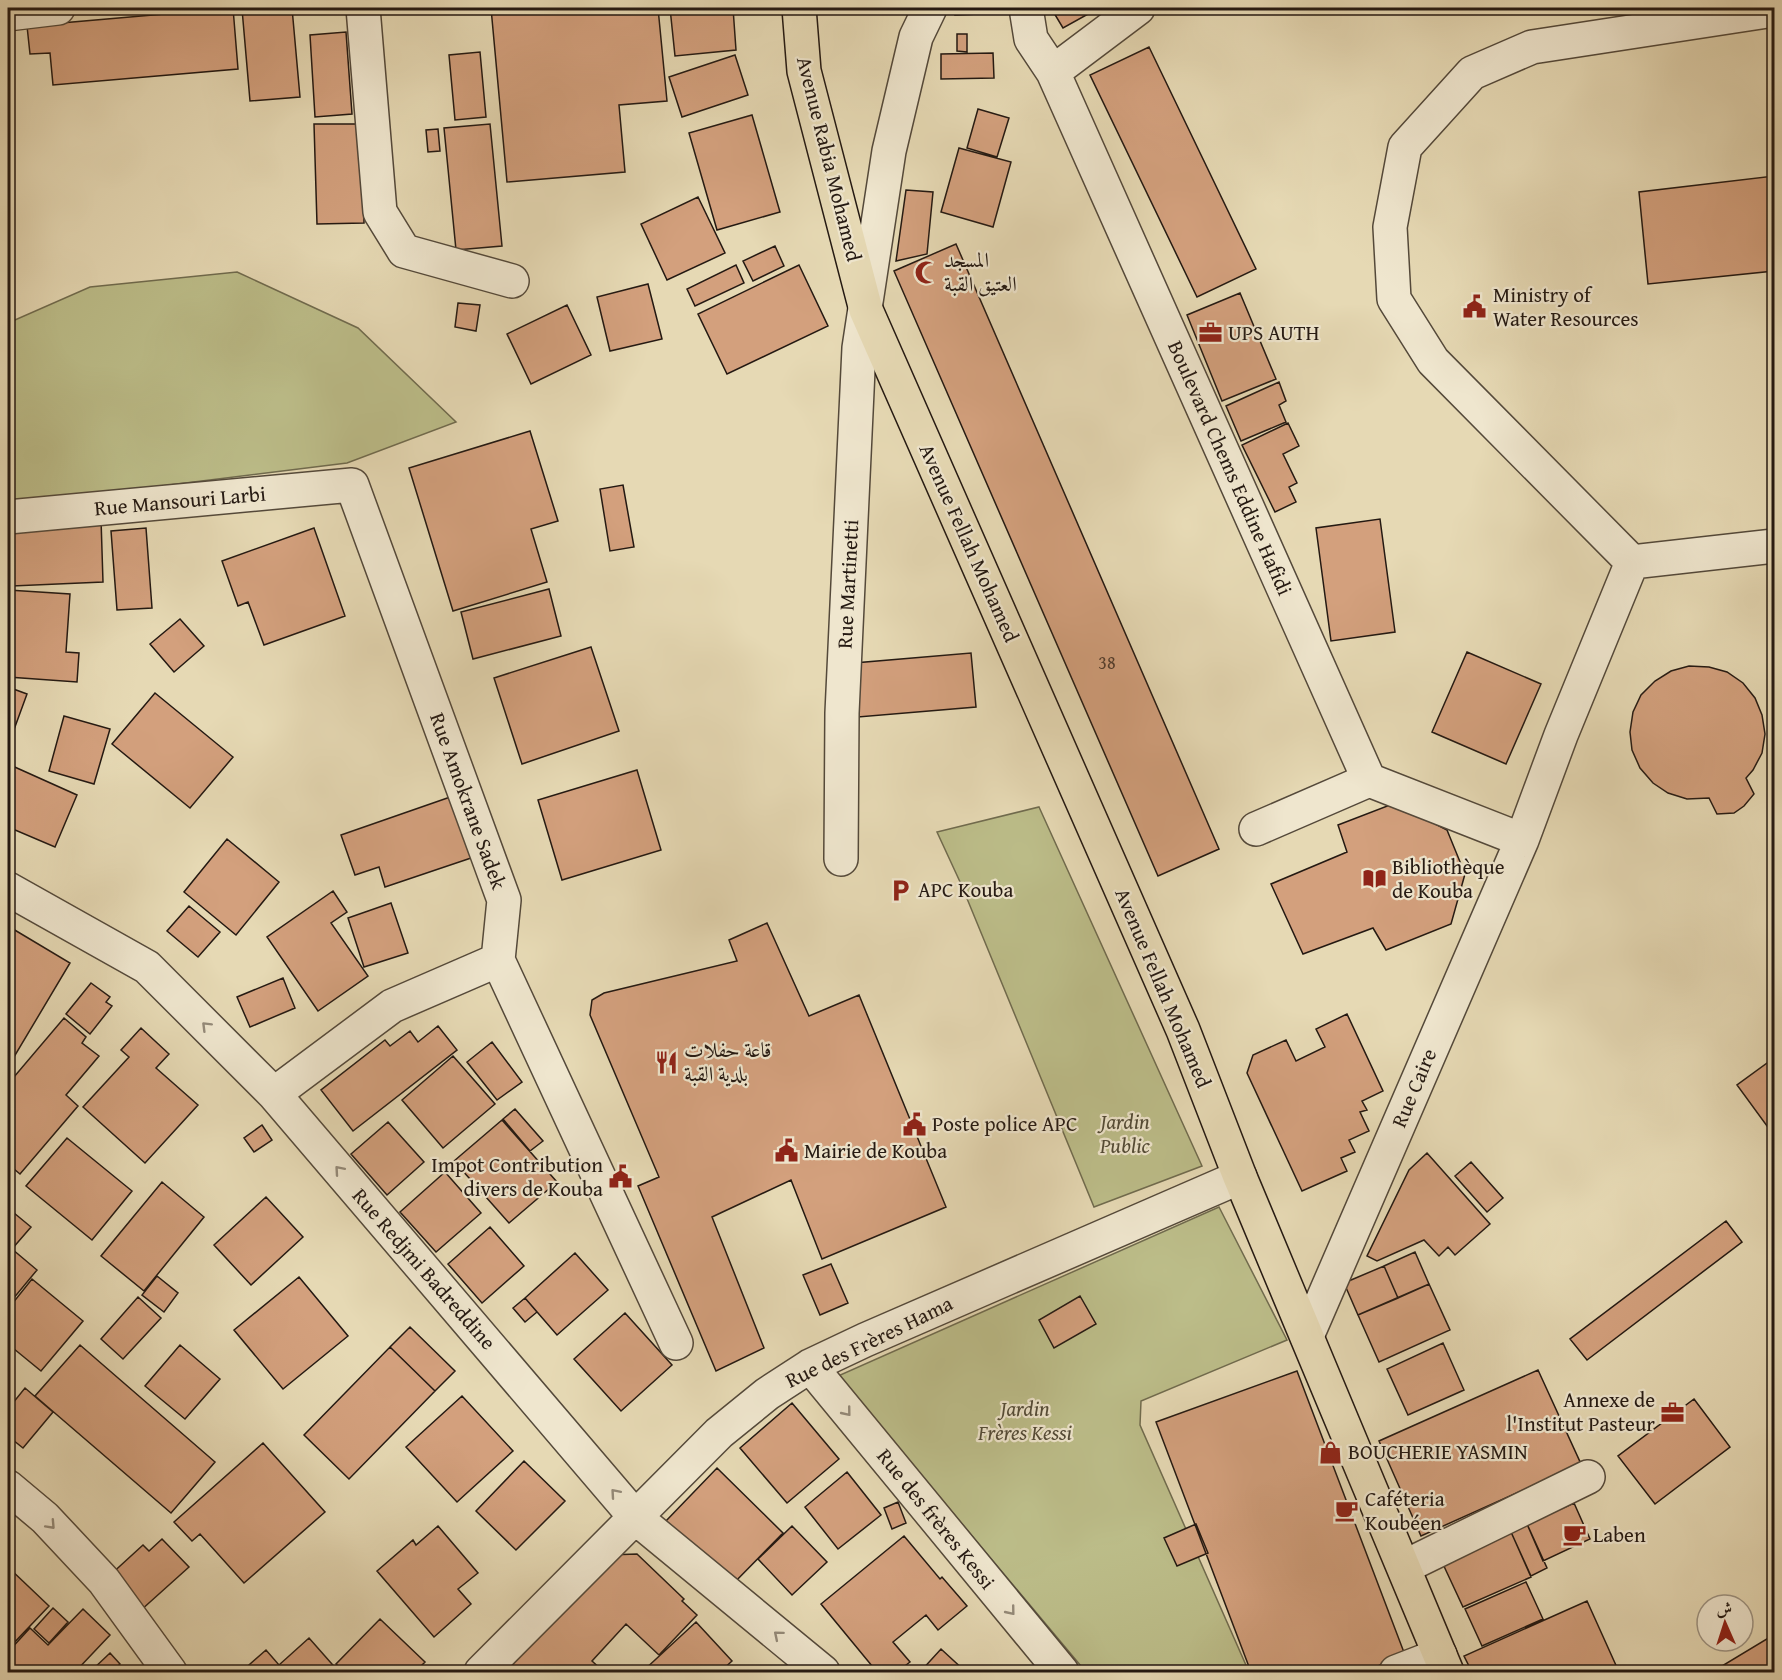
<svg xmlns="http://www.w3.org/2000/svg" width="1782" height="1680" font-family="'Gentium Book Plus',Amiri,serif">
<rect width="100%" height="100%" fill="#e6d9b4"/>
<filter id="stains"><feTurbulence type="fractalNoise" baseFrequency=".00333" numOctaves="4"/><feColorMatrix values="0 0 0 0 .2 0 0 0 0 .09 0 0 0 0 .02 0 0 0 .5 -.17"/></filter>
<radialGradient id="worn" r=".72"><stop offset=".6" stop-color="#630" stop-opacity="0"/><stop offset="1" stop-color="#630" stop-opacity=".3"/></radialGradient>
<path fill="#bcbd89" stroke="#706b4e" stroke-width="1.5" d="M237,272L358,328L456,422L347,463L8,505V323L90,287Z
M1039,807L1202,1166L1094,1207L961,884L937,832Z
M1219,1207L1287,1340L1141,1401L1140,1425L1249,1672H1086L838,1376Z"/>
<path fill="#d3a07d" stroke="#241912" stroke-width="1.5" d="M233,8L238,69L53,85L50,53L30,54L27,26Z
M255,8H292L300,97L250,101L242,9Z
M491,8H658L667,101L619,105L625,172L507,182Z
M670,8H733L736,50L675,56Z
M955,8H980V14L955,15Z
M1051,8H1099L1063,28Z
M346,32L352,114L315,117L310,35Z
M957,34H967V52L957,51Z
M1149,47L1256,269L1197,297L1090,75Z
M480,52L486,117L455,120L449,55Z
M993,53L994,78L941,79V54Z
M735,55L748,95L682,117L669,77Z
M978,109L1009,118L997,157L967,148Z
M752,115L780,212L717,230L689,133Z
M314,124H363L364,223L317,224Z
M490,124L502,246L456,250L444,128Z
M438,129L440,151L428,152L426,130Z
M959,148L1011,162L993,227L941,212Z
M1774,176V271L1648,284L1639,192Z
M906,190L933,192L927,254L896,261Z
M698,197L725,253L667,280L641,224Z
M956,244L1219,849L1158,876L894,271Z
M775,246L784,266L753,281L743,261Z
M736,265L744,283L695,306L687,289Z
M799,265L828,326L727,374L698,314Z
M648,284L662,339L610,351L597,297Z
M1240,293L1276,379L1222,401L1187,315Z
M458,303L480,305L476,331L455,327Z
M567,305L591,355L531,384L507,334Z
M1279,382L1286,401L1279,405L1286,422L1241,441L1226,406Z
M1288,423L1299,446L1283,454L1297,483L1289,487L1296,502L1275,512L1242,445Z
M530,431L558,521L531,529L547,582L453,611L409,468Z
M623,485L634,547L610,551L600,489Z
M101,519L103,582L12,586L10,561H8V522Z
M1380,519L1395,632L1331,641L1316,528Z
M146,528L152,608L117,610L111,531Z
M314,528L345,616L264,645L248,602L238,606L222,561Z
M549,589L561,636L473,659L461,612Z
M8,590L70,594L66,652L79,653L77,682L8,677Z
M180,619L204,646L174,672L150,644Z
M591,647L619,731L522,764L494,678Z
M1467,652L1541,684L1506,764L1432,732Z
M971,653L976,707L858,717L854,663Z
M1689,666L1709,667L1727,672L1743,683L1755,698L1762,715L1765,734L1762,753L1753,770L1746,778L1754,794L1744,806L1734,813L1717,814L1709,798L1687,799L1668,793L1653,783L1640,768L1632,750L1630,732L1633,712L1641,695L1655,681L1671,671Z
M8,687L27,694L8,746Z
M155,693L233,757L190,808L112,744Z
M64,716L110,729L94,784L49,771Z
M8,764L77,795L55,847L8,827Z
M637,770L661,850L562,880L538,800Z
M456,795L477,856L385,887L379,867L355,875L341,835Z
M1395,803L1447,830L1465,874L1451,924L1386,950L1373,928L1303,954L1271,884L1347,852L1338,825Z
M227,839L279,882L236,935L184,892Z
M333,891L347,912L331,923L368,976L318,1011L267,937Z
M391,903L408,953L364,967L348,918Z
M189,906L220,932L198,957L167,931Z
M767,923L809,1016L859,995L946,1207L822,1259L791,1180L712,1217L764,1348L716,1371L638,1186L659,1177L590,1015L592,1000L604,993L737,961L729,940Z
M8,926L70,963L8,1067Z
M283,978L295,1008L250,1027L237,997Z
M91,983L110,997L106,1002L112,1006L90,1034L66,1014Z
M1347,1014L1383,1091L1362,1101L1367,1110L1360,1112L1369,1131L1349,1140L1355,1152L1341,1158L1347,1171L1302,1191L1247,1073L1253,1055L1286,1040L1296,1061L1325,1047L1316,1029Z
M64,1018L86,1037L82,1043L99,1056L66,1095L78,1106L20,1174L8,1164V1123L12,1118L8,1114V1084Z
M438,1026L457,1050L353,1131L321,1090L385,1040L390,1046L410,1031L418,1042Z
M141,1028L169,1054L156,1068L198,1105L145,1163L83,1107L129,1057L121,1050Z
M492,1042L522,1082L497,1100L467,1062Z
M453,1056L495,1104L443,1148L402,1100Z
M1774,1058V1121L1767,1126L1737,1085Z
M515,1109L543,1141L530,1151L503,1119Z
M502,1120L557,1182L509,1223L454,1161Z
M388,1122L424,1162L387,1195L351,1154Z
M262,1125L272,1140L254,1152L244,1138Z
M67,1138L132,1191L92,1240L26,1186Z
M1427,1153L1490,1224L1455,1255L1448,1247L1439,1256L1424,1240L1377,1261L1367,1256L1409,1170Z
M1471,1162L1503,1198L1487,1212L1455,1176Z
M445,1172L481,1213L436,1252L400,1212Z
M162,1182L204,1217L144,1291L101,1256Z
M266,1197L303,1237L251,1285L214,1245Z
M8,1208L31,1227L12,1249L8,1246Z
M1726,1221L1742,1242L1587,1360L1570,1339Z
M490,1227L524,1266L482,1303L448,1264Z
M12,1249L37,1270L8,1305V1254Z
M1415,1252L1429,1284L1398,1298L1384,1266Z
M575,1253L608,1290L557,1335L525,1298Z
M831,1264L848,1303L820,1315L803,1275Z
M1384,1266L1398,1298L1358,1315L1344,1283Z
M157,1276L178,1293L164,1312L142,1295Z
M299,1277L348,1336L283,1389L234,1330Z
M32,1279L83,1321L41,1371L8,1344V1309Z
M1429,1284L1450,1330L1379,1362L1358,1315Z
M1080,1296L1096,1324L1054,1348L1039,1320Z
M138,1297L161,1318L123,1359L101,1339Z
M525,1298L537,1312L525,1322L513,1308Z
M625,1313L672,1365L621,1411L574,1359Z
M410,1327L455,1371L435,1391L390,1347Z
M1443,1343L1464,1390L1408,1415L1387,1369Z
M80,1345L215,1462L171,1513L35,1396Z
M180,1345L220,1379L185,1419L145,1386Z
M390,1347L435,1391L349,1479L304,1435Z
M1538,1370L1581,1464L1421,1536L1379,1441Z
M1297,1371L1405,1655L1363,1672H1251L1156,1422Z
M25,1388L53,1412L23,1448L8,1436V1409Z
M462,1396L513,1451L457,1502L406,1447Z
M1694,1399L1730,1447L1655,1504L1618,1456Z
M792,1403L839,1459L787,1503L740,1448Z
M263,1443L325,1512L244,1583L200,1534L192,1541L174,1522Z
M524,1461L565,1501L516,1550L476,1511Z
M717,1468L783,1533L731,1586L665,1522Z
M847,1472L881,1515L838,1549L805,1507Z
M898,1502L906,1523L892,1529L884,1508Z
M1574,1503L1590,1539L1543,1561L1527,1524Z
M1196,1524L1208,1553L1177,1566L1164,1538Z
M1527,1524L1547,1568L1531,1576L1511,1532Z
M438,1526L478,1573L458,1589L471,1604L434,1637L377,1571L413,1540L416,1545Z
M792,1526L827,1562L792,1595L758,1559Z
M1511,1532L1531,1577L1463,1607L1442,1562Z
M904,1536L940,1579L942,1577L967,1606L938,1630L926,1615L893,1642L910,1662L897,1672H877L821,1604Z
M162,1539L189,1567L140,1611L108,1577L143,1545L149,1551Z
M637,1554L684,1599L682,1601L697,1615L659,1655L626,1624L592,1661L604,1672H497L608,1555Z
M8,1567L49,1606L10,1647L8,1644Z
M1526,1582L1543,1619L1482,1646L1465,1609Z
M1587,1601L1619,1672H1472L1464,1656Z
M53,1608L68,1622L49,1643L34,1629Z
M83,1609L110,1635L75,1672H11L8,1669V1652L30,1628L48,1645Z
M380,1619L425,1662L415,1672H345L336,1664Z
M696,1622L732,1661L720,1672H642Z
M1770,1637L1774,1644V1672H1712Z
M309,1638L339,1672H241L266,1650L279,1665Z
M941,1649L966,1672H920Z
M110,1653L120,1664L112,1672H90Z"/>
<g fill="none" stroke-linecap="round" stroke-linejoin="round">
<defs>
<path id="minor" d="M363,8L380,212L404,251L512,281
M1026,8L1031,39L1053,72L1369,780L1522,840
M8,14L58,8
M1053,72L1138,8
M8,517L352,485L504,900L498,960L676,1343
M1632,562L1433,361L1394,299L1390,227L1405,147L1472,73L1532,47L1774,10
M1256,829L1369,780
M841,859L842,713L859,348L889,151L916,37L930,8
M8,889L147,967L274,1094L636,1518L823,1672
M274,1094L392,1006L498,960
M1307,1336L1522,840L1561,735L1632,562L1774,546
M810,1366L1062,1672
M8,1487L45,1518L104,1581L170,1672
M1404,1567L1588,1477
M481,1672L719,1433L767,1394L810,1366L865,1340L1240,1177
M1396,1672L1440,1655"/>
<path id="major" d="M799,8L804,71L866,310L1183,1030L1240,1177L1447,1672"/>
</defs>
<use href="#minor" stroke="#54493a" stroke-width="36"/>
<use href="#major" stroke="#241912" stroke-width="36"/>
<use href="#minor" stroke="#efe6ce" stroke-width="33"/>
<use href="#major" stroke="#e6d9b4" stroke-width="33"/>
</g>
<defs><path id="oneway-chevron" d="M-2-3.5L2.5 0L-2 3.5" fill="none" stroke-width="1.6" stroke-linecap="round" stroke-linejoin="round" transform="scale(1.5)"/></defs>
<g stroke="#948a79">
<use href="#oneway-chevron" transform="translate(206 1026) rotate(-135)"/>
<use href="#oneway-chevron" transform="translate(339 1170) rotate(-131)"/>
<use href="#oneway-chevron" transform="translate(847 1412) rotate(51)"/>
<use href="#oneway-chevron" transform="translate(615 1493) rotate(-131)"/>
<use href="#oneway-chevron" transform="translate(51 1525) rotate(47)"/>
<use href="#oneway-chevron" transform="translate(1011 1611) rotate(51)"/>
<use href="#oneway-chevron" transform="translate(778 1635) rotate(-140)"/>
</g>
<defs>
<symbol id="mosque-bare" viewBox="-9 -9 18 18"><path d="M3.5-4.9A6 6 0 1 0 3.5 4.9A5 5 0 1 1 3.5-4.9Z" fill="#8f2418" stroke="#efe6ce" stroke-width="2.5" paint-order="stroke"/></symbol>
<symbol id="civic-bare" viewBox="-9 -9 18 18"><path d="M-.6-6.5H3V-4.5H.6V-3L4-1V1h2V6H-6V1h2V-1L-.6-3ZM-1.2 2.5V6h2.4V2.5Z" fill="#8f2418" stroke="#efe6ce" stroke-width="2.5" paint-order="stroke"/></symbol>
<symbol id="office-bare" viewBox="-9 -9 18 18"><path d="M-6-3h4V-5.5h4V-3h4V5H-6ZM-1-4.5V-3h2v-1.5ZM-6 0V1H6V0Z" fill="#8f2418" stroke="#efe6ce" stroke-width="2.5" paint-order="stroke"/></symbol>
<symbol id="library-bare" viewBox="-9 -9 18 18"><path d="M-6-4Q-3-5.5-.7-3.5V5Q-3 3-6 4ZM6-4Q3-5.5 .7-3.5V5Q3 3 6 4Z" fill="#8f2418" stroke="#efe6ce" stroke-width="2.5" paint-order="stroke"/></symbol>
<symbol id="parking-bare" viewBox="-9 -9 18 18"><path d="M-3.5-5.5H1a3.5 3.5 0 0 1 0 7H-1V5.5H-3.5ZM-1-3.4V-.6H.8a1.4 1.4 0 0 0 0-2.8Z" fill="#8f2418" stroke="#efe6ce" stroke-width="2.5" paint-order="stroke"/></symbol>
<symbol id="restaurant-bare" viewBox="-9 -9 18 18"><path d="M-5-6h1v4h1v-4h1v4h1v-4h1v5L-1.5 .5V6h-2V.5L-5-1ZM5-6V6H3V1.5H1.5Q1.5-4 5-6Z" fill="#8f2418" stroke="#efe6ce" stroke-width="2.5" paint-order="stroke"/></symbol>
<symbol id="shop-bare" viewBox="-9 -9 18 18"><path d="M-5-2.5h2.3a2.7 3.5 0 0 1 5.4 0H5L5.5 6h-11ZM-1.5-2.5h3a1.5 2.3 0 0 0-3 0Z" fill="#8f2418" stroke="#efe6ce" stroke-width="2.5" paint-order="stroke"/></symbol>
<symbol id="cafe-bare" viewBox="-9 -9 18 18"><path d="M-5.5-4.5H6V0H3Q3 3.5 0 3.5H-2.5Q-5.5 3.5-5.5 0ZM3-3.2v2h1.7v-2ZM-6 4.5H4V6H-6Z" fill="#8f2418" stroke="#efe6ce" stroke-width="2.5" paint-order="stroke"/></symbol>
</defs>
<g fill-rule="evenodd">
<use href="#mosque-bare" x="910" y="256" width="33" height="33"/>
<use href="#civic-bare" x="1458" y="290" width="33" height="33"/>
<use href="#office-bare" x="1194" y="316" width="33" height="33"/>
<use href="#library-bare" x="1358" y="862" width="33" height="33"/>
<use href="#parking-bare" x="884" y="874" width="33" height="33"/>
<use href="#restaurant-bare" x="650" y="1046" width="33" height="33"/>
<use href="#civic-bare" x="898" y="1108" width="33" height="33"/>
<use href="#civic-bare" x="770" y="1134" width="33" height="33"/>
<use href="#civic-bare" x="604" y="1160" width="33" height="33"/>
<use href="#office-bare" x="1656" y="1396" width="33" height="33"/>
<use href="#shop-bare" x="1314" y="1436" width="33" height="33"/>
<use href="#cafe-bare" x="1330" y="1494" width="33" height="33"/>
<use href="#cafe-bare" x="1558" y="1518" width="33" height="33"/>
</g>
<g text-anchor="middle" stroke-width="4.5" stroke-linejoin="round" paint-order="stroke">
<g font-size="18" fill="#503b2d">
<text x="1107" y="669">38</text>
</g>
<g font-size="21" fill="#241912" stroke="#efe6ce">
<text transform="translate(829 159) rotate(76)" y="7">Avenue Rabia Mohamed</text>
<text transform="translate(1230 468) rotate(66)" y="7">Boulevard Chems Eddine Hafidi</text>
<text transform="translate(180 501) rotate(-5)" y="7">Rue Mansouri Larbi</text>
<text transform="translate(969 543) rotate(66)" y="7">Avenue Fellah Mohamed</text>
<text transform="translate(848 584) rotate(-87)" y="7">Rue Martinetti</text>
<text transform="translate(468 801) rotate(70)" y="7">Rue Amokrane Sadek</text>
<text transform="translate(1163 988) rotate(67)" y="7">Avenue Fellah Mohamed</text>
<text transform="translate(1414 1088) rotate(-67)" y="7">Rue Caire</text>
<text transform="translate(424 1269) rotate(49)" y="7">Rue Redjmi Badreddine</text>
<text transform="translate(869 1342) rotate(-26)" y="7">Rue des Frères Hama</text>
<text transform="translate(936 1519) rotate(51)" y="7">Rue des frères Kessi</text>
</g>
<g font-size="21" fill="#241912" stroke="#efe6ce" text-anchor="start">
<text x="944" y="267">المسجد<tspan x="944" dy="24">العتيق القبة</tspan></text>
<text x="1493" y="302">Ministry of<tspan x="1493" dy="24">Water Resources</tspan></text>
<text x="1228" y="340">UPS AUTH</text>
<text x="1392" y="874">Bibliothèque<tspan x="1392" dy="24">de Kouba</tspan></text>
<text x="918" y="897">APC Kouba</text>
<text x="684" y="1057">قاعة حفلات<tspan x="684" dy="24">بلدية القبة</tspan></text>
<text x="932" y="1131">Poste police APC</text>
<text x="804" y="1158">Mairie de Kouba</text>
<text x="603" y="1172" text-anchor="end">Impot Contribution<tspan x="603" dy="24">divers de Kouba</tspan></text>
<text x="1655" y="1407" text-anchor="end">Annexe de<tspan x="1655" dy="24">l'Institut Pasteur</tspan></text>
<text x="1348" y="1459">BOUCHERIE YASMIN</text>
<text x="1365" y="1506">Caféteria<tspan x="1365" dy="24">Koubéen</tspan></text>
<text x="1593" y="1542">Laben</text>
</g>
<g font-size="21" font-style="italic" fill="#524a36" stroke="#efe6ce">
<text x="1125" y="1129">Jardin<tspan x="1125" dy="24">Public</tspan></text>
<text x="1025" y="1416">Jardin<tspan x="1025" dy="24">Frères Kessi</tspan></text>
</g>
</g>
<rect width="1782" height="1680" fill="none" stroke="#e6d9b4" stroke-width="30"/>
<rect x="9" y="9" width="1764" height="1662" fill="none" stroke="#241912" stroke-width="3"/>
<rect x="15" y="15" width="1752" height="1650" fill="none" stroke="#241912" stroke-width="1.5"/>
<g transform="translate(1725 1623) rotate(357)"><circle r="28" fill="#efe6ce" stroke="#9e9483" stroke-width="1.5"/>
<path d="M0-4.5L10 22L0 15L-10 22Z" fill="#8f2418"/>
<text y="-9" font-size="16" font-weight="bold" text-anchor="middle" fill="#241912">ش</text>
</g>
<rect width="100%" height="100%" filter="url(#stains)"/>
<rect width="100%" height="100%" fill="url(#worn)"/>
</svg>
